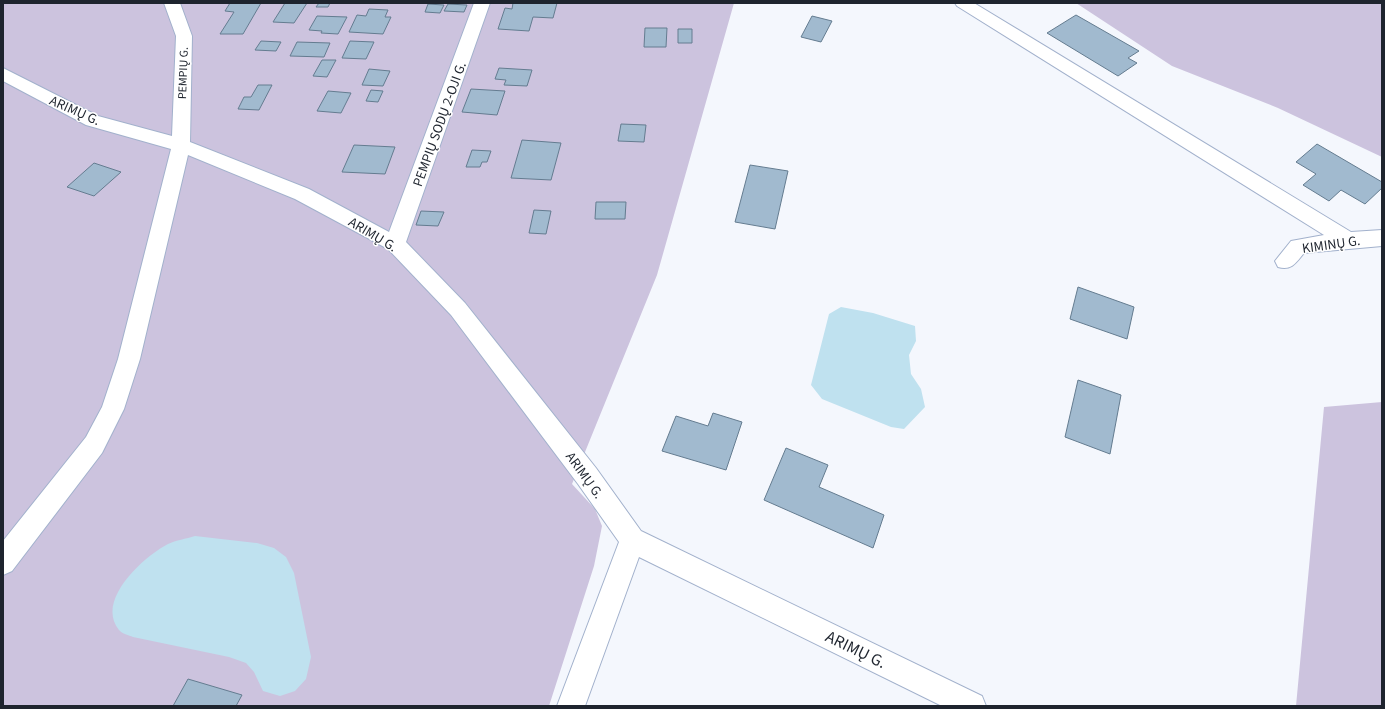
<svg xmlns="http://www.w3.org/2000/svg" width="1385" height="709" font-family="'Source Sans 3',sans-serif">
<rect width="100%" height="100%" fill="#f4f7fd"/>
<path fill="#ccc3de" d="M3,3H734L657,275L572,484L595,509L602,526L594,566L549,706H3Z
M1076,3H1382V157L1278,108L1172,66Z
M1382,402V706H1296L1324,407Z"/>
<path fill="#bfe1ef" d="M841,307L873,313L915,326L916,341L909,355L911,374L921,389L925,407L904,429L891,427L822,399L811,385L829,314Z
M195,536L257,543L274,548L286,557L294,573L311,657L306,679L295,691L280,696L263,691L254,672L246,663L229,657L133,637C129,635 122,634 119,630C95,601 143,557 168,544C176,540 186,539 195,536Z"/>
<path fill="#a1bacf" stroke="#647c90" d="M230,3H261L243,34H220L234,12L225,11Z
M285,3H307L294,23L273,22Z
M319,3H330L328,7H316Z
M513,3H557L553,18L533,17L529,31L498,29L505,8L512,9Z
M428,4L444,5L440,13L425,12Z
M448,4L467,5L464,12L444,11Z
M369,9L388,10L385,17H391L383,34L349,32L357,15L366,16Z
M1076,15L1139,51L1128,58L1137,63L1118,76L1047,33Z
M317,16L347,17L338,34L321,33L322,31L309,30Z
M812,16L832,21L821,42L801,37Z
M645,28H667L666,47H644Z
M678,29H692V43H678Z
M261,41L281,42L276,51L255,50Z
M350,41L374,42L366,59L342,58Z
M297,42L330,43L324,57L290,56Z
M322,60H336L327,77L313,76Z
M499,68L532,70L527,86L504,85L506,80L495,79Z
M369,69L390,71L383,86L362,85Z
M258,85H272L259,110L238,109L244,97H251Z
M471,89L505,91L497,115L462,112Z
M371,90L383,91L378,102L366,101Z
M328,91L351,93L341,113L317,111Z
M621,124L646,125L644,142L618,141Z
M522,140L561,143L551,180L511,178Z
M1317,144L1382,182V188L1365,204L1341,190L1329,201L1303,185L1316,174L1296,162Z
M354,145L395,147L385,174L342,172Z
M472,150L491,151L487,162H482L480,167H466Z
M94,163L121,172L94,196L67,187Z
M750,165L788,171L775,229L735,222Z
M596,202H626L625,219H595Z
M534,210L551,211L546,234L529,233Z
M421,211L444,212L438,226L416,225Z
M1078,287L1134,307L1127,339L1070,319Z
M1078,380L1121,395L1110,454L1065,437Z
M713,413L742,422L726,470L662,451L676,416L708,426Z
M786,448L828,465L819,487L884,515L873,548L764,500Z
M188,679L242,695L236,706H173Z"/>
<g fill="none" stroke-linecap="round" stroke-linejoin="round">
<defs>
<path id="street" d="M164,3H180L192,36L190,142L309,189L389,232L474,3H490L406,242L465,303L596,468L641,531L982,696L986,706H942L639,557L585,706H557L619,542L578,484L451,315L388,249L295,199L188,155L140,359L124,409L102,453L12,571L3,575V541L86,437L102,407L118,359L171,149L86,125L3,81V68L98,116L172,136L176,36Z
M955,3H974L1351,232L1382,230V246L1304,253C1296,263 1291,271 1278,267L1275,261L1291,241L1324,235L957,6Z"/>
</defs>
<use href="#street" stroke="#a2b1cc" stroke-width="2"/>
<use href="#street" fill="#fff" fill-rule="evenodd"/>
</g>
<g text-anchor="middle" stroke-width="3" stroke-linejoin="round" paint-order="stroke">
<g font-size="12" fill="#1e242e" stroke="#fff">
<text transform="translate(183 73) rotate(-88)" y="4">PEMPIŲ G.</text>
</g>
<g font-size="14" fill="#1e242e" stroke="#fff">
<text transform="translate(75 110) rotate(24)" y="5">ARIMŲ G.</text>
<text transform="translate(439 124) rotate(-70)" y="5">PEMPIŲ SODŲ 2-OJI G.</text>
<text transform="translate(373 234) rotate(31)" y="5">ARIMŲ G.</text>
<text transform="translate(1331 244) rotate(-8)" y="5">KIMINŲ G.</text>
<text transform="translate(585 475) rotate(54)" y="5">ARIMŲ G.</text>
</g>
<g font-size="17" fill="#1e242e" stroke="#fff">
<text transform="translate(856 649) rotate(26)" y="6">ARIMŲ G.</text>
</g>
</g>
<rect width="1385" height="709" fill="none" stroke="#1e242e" stroke-width="8"/>
</svg>
